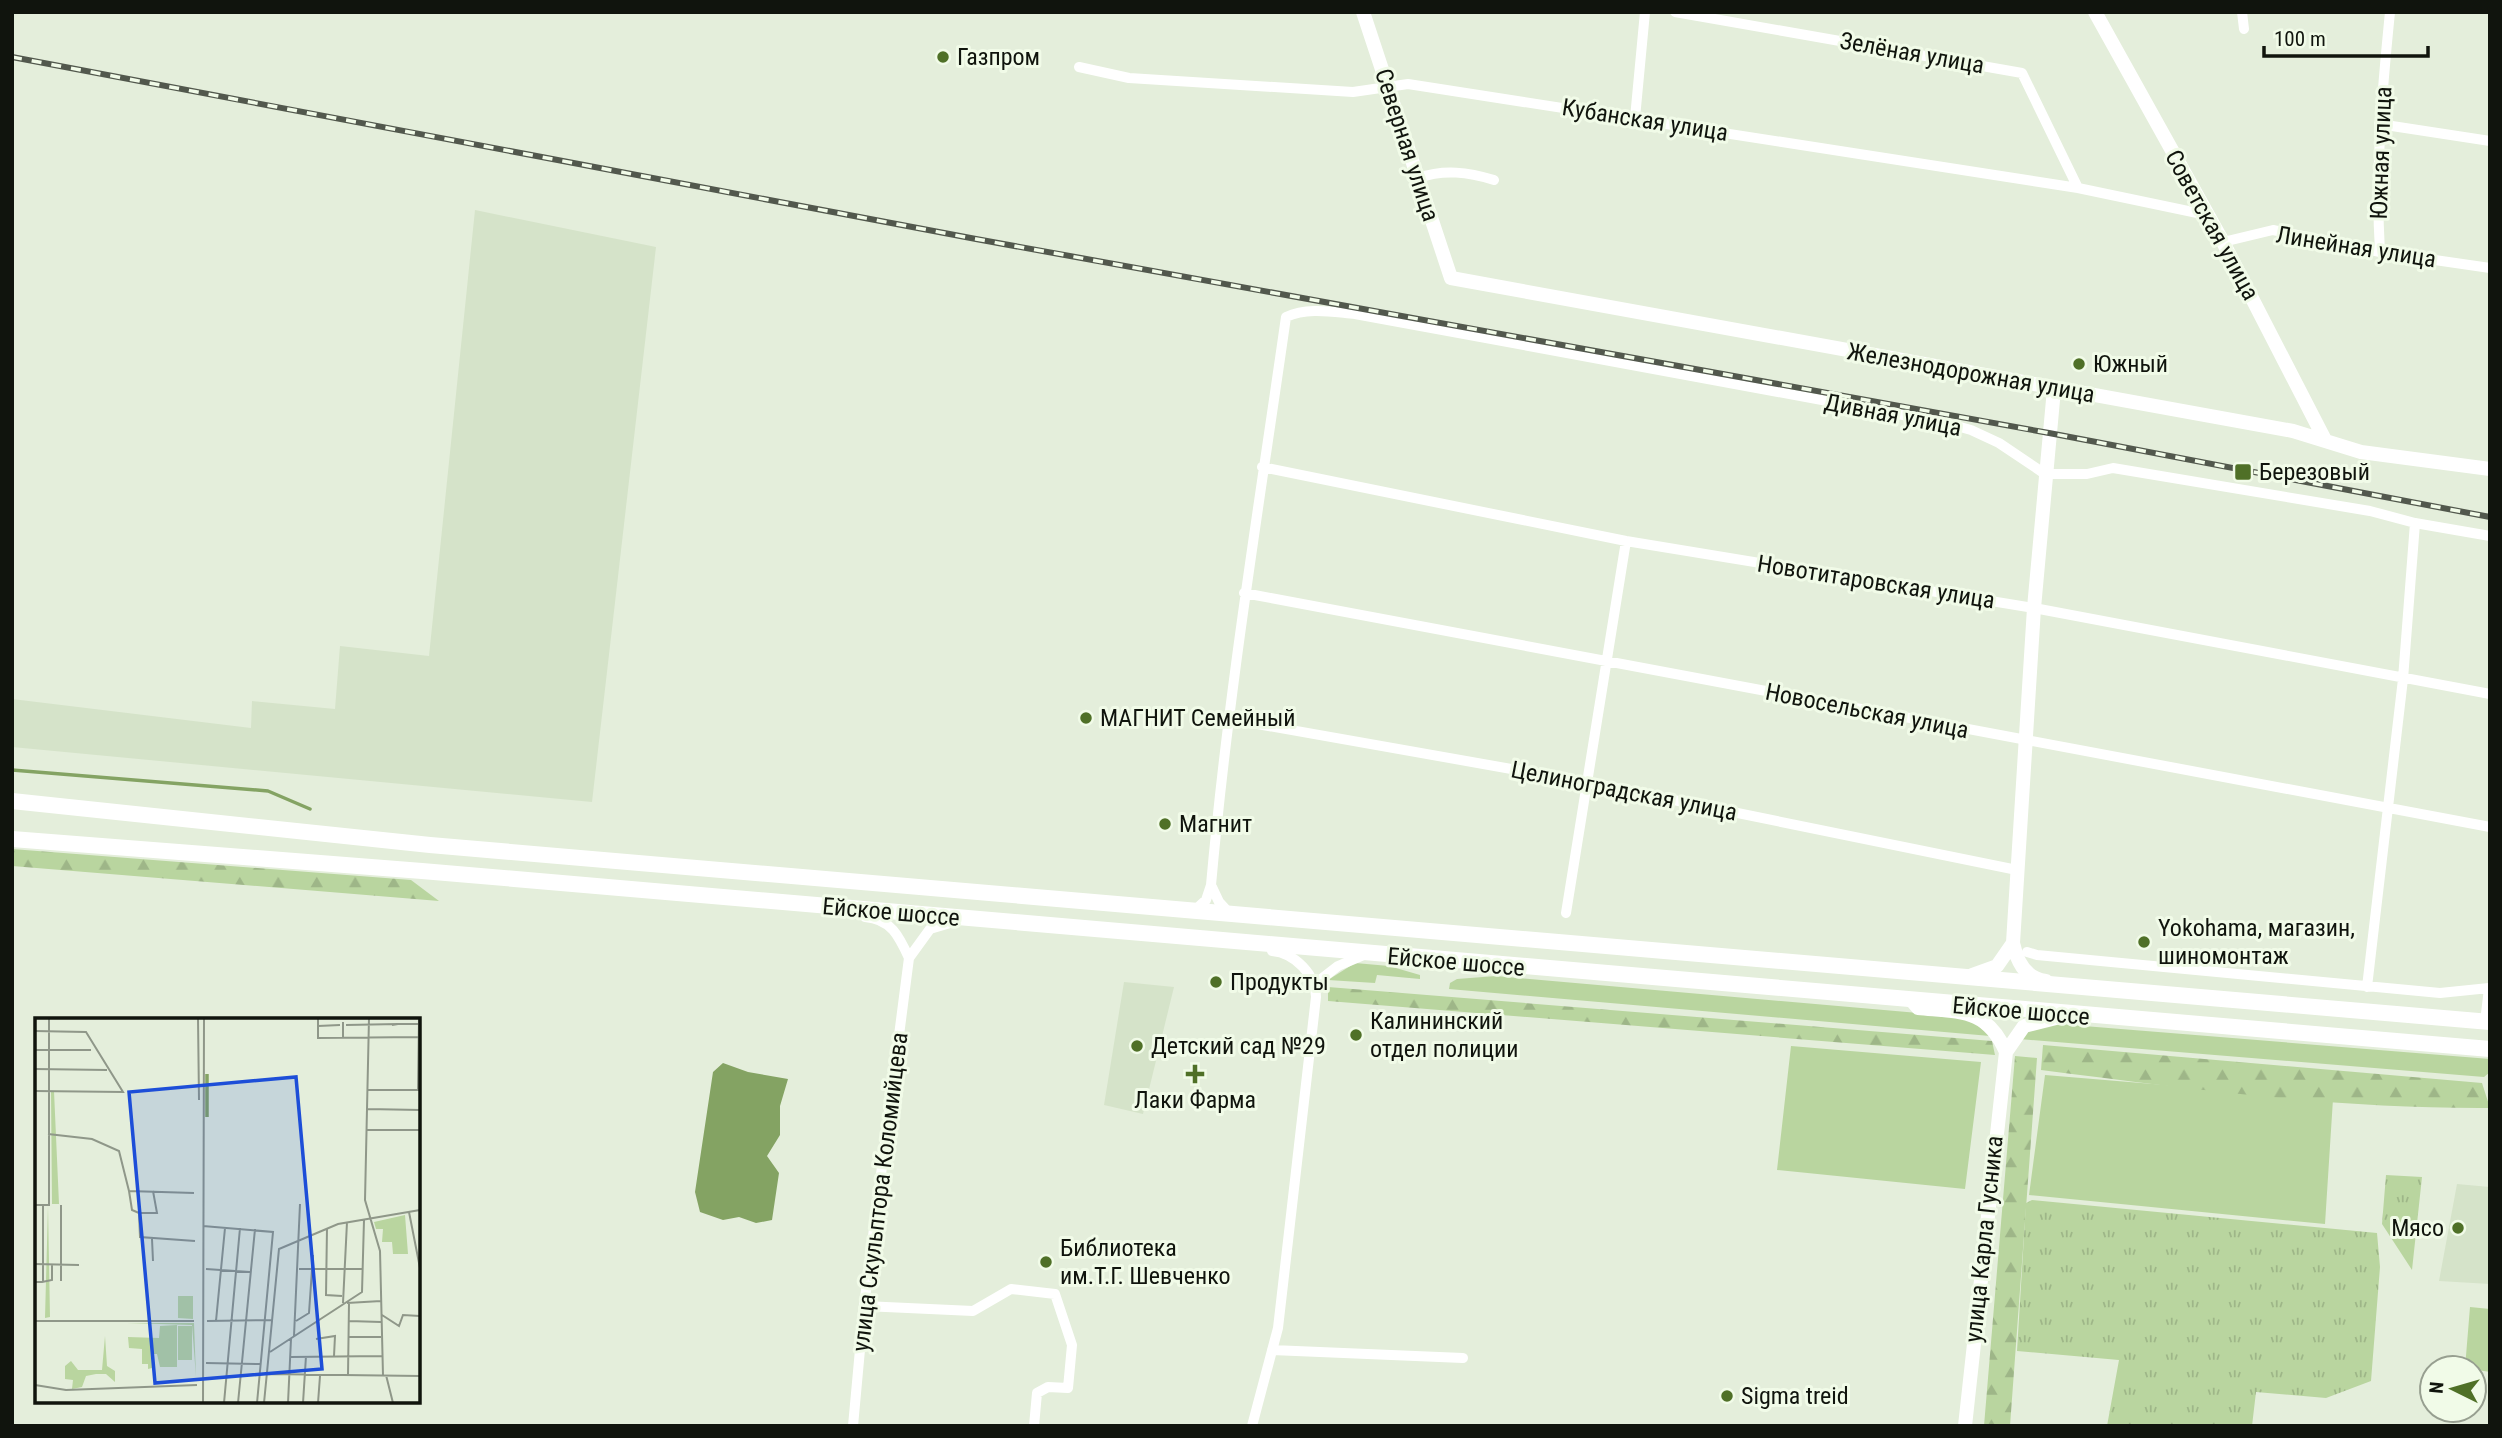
<svg xmlns="http://www.w3.org/2000/svg" width="2502" height="1438" font-family="'Roboto Condensed',sans-serif">
<defs>
<pattern id="forest-firs" width="22" height="20" patternUnits="userSpaceOnUse" patternTransform="scale(1.75)"><rect width="22" height="20" fill="#b9d59f"/><path d="M5 1l3.5 6h-7zM16 11l3.5 6h-7z" fill="#9eb688"/></pattern>
<pattern id="park-tufts" width="24" height="20" patternUnits="userSpaceOnUse" patternTransform="scale(1.75)"><rect width="24" height="20" fill="#b9d59f"/><path d="M3 7l-1-3M5 7V3M7 7l1-3M15 17l-1-3M17 17v-4M19 17l1-3" fill="none" stroke="#9eb688"/></pattern>
</defs>
<rect width="100%" height="100%" fill="#e4eedb"/>
<path fill="#d5e3c9" d="M475,210L656,247L592,802L12,747V699L251,728L252,701L335,709L340,646L429,656Z
M1124,982L1174,987L1143,1114L1104,1105Z
M2457,1184L2490,1187V1284L2439,1281Z"/>
<path fill="#b9d59f" d="M1355,963L1389,966L1420,975V979L1377,975L1375,983L1328,980Z
M1496,976L1964,1017L1971,1019L1990,1036L1449,989L1450,983L1457,979Z
M2059,1024L2490,1059V1072L2484,1077L2019,1039L2029,1029Z
M1791,1046L1981,1062L1965,1189L1777,1170Z
M2045,1075L2333,1099L2325,1224L2029,1195Z
M2470,1307L2490,1309V1372L2465,1368Z"/>
<path fill="url(#forest-firs)" d="M12,849L411,880L439,901L12,866Z
M1328,987L1992,1041L1995,1055L1328,1001Z
M2043,1045L2482,1083L2490,1108C2339,1109 2190,1089 2041,1070Z
M2015,1056L2037,1058L2010,1426H1984Z"/>
<path fill="url(#park-tufts)" d="M2386,1175L2422,1177L2412,1270L2382,1224Z
M2032,1200L2377,1233L2380,1267L2371,1381L2326,1398L2256,1392L2252,1426H2107L2119,1360L2017,1351L2026,1203Z"/>
<path fill="#84a363" d="M723,1063L748,1072L788,1079L780,1106V1135L767,1156L779,1173L772,1220L756,1223L739,1217L723,1220L700,1212L695,1192L713,1072Z"/>
<g fill="none" stroke-linecap="round" stroke-linejoin="round">
<path stroke="#84a363" stroke-width="3.5" d="M12,770L268,791L310,809"/>
<path stroke="#fff" stroke-width="10" d="M1675,12L2022,73L2078,188
M2242,12L2244,29
M1079,67L1129,78L1353,92L1408,84L2078,188L2207,215
M1635,118L1645,12
M2379,124L2490,141
M1418,178C1444,169 1468,172 1494,180
M2223,242L2273,230L2380,252L2490,268
M2380,252C2375,171 2382,92 2390,12
M1262,467L1626,541L2034,608L2490,694
M1244,593L2490,827
M1229,719L1585,782L2017,870
M1211,885L1219,902L1230,914
M1193,912L1206,900L1211,885C1228,694 1259,506 1286,317C1308,307 1332,312 1355,314L1946,423L1971,430L1999,443L2045,474H2087L2113,468L2370,511L2415,523L2490,536
M1566,913L1626,541
M2027,952L2037,955L2440,993L2489,988L2485,1022
M909,958L930,929L957,921
M1316,983L1338,966L1364,955
M2367,987L2403,679L2415,523
M864,1306L973,1311L1011,1289L1055,1294L1072,1345L1068,1388L1048,1387L1037,1393L1034,1426
M1272,1350L1463,1358
M853,1426L864,1306L909,958C899,936 891,919 865,917
M1252,1426L1278,1328L1316,997C1316,975 1295,953 1272,951"/>
<path stroke="#fff" stroke-width="14" d="M1363,12L1451,278L2293,431L2361,452L2490,469
M2095,12L2223,242L2325,440
M1972,975L1997,966L2013,943
M2046,981C2026,979 2017,962 2013,943L2034,608L2054,389
M1912,1001L1918,1008C1960,1012 1987,1008 2006,1052
M1965,1426L2006,1052L2024,1026L2068,1015"/>
<path stroke="#fff" stroke-width="16" d="M12,801L430,845L2490,1022
M12,839L422,871L2490,1049"/>
<defs>
<path id="rail" d="M12,57L976,239L2049,433L2490,517"/>
</defs>
<use href="#rail" stroke="#52584d" stroke-width="6"/>
<use href="#rail" stroke="#f1fbe8" stroke-width="3.5" stroke-dasharray="10" stroke-linecap="butt"/>
</g>
<g fill="#4f7027" stroke="#f1fbe8" stroke-width="2.5">
<circle cx="943" cy="57" r="7"/>
<circle cx="2079" cy="364" r="7"/>
<rect x="2234" y="463" width="18" height="18" rx="3.5"/>
<circle cx="1086" cy="718" r="7"/>
<circle cx="1165" cy="824" r="7"/>
<circle cx="2144" cy="942" r="7"/>
<circle cx="1216" cy="982" r="7"/>
<circle cx="1356" cy="1035" r="7"/>
<circle cx="1137" cy="1046" r="7"/>
<path d="M1191.5 1063.5h7v7h7v7h-7v7h-7v-7h-7v-7h7z"/>
<circle cx="2458" cy="1228" r="7"/>
<circle cx="1046" cy="1262" r="7"/>
<circle cx="1727" cy="1396" r="7"/>
</g>
<g text-anchor="middle" stroke-width="6" stroke-linejoin="round" paint-order="stroke">
<g font-size="24" fill="#10140d" stroke="#f1fbe8">
<text transform="translate(1912 53) rotate(10)" y="8">Зелёная улица</text>
<text transform="translate(1645 120) rotate(9)" y="8">Кубанская улица</text>
<text transform="translate(1407 145) rotate(72)" y="8">Северная улица</text>
<text transform="translate(2381 153) rotate(-88)" y="8">Южная улица</text>
<text transform="translate(2212 225) rotate(61)" y="8">Советская улица</text>
<text transform="translate(2356 247) rotate(9)" y="8">Линейная улица</text>
<text transform="translate(1971 373) rotate(10)" y="8">Железнодорожная улица</text>
<text transform="translate(1893 415) rotate(11)" y="8">Дивная улица</text>
<text transform="translate(1876 582) rotate(9)" y="8">Новотитаровская улица</text>
<text transform="translate(1867 711) rotate(11)" y="8">Новосельская улица</text>
<text transform="translate(1624 791) rotate(11)" y="8">Целиноградская улица</text>
<text transform="translate(891 912) rotate(5)" y="8">Ейское шоссе</text>
<text transform="translate(1456 962) rotate(5)" y="8">Ейское шоссе</text>
<text transform="translate(2021 1011) rotate(5)" y="8">Ейское шоссе</text>
<text transform="translate(880 1192) rotate(-83)" y="8">улица Скульптора Коломийцева</text>
<text transform="translate(1984 1239) rotate(-84)" y="8">улица Карла Гусника</text>
</g>
<g font-size="24" fill="#10140d" stroke="#f1fbe8" text-anchor="start">
<text x="957" y="65">Газпром</text>
<text x="2093" y="372">Южный</text>
<text x="2259" y="480">Березовый</text>
<text x="1100" y="726">МАГНИТ Семейный</text>
<text x="1179" y="832">Магнит</text>
<text x="2158" y="936">Yokohama, магазин,<tspan x="2158" dy="28">шиномонтаж</tspan></text>
<text x="1230" y="990">Продукты</text>
<text x="1370" y="1029">Калининский<tspan x="1370" dy="28">отдел полиции</tspan></text>
<text x="1151" y="1054">Детский сад №29</text>
<text x="1195" y="1108" text-anchor="middle">Лаки Фарма</text>
<text x="2444" y="1236" text-anchor="end">Мясо</text>
<text x="1060" y="1256">Библиотека<tspan x="1060" dy="28">им.Т.Г. Шевченко</tspan></text>
<text x="1741" y="1404">Sigma treid</text>
</g>
</g>
<g transform="translate(35 1018)">
<rect width="385" height="385" fill="#e4eedb"/>
<path d="M370,197L373,236H358L357,224H347L348,211H341L339,204ZM143,278H158V301L143,300ZM143,308H157V342H143Z" fill="#b9d59f"/>
<path d="M16,73H19L24,186H17ZM13,188L15,299L10,300ZM92,305H159L161,359L157,307ZM70,318L72,348L80,353V364L71,356H61L51,358L47,369L37,371L38,362L30,361V348L36,343L43,352H67Z" fill="#b9d59f"/>
<path d="M142,307V349H125L122,336H117V350L113,351V346H107V331L94,330L93,319L124,320L125,308Z" fill="#b9d59f"/>
<path fill="none" stroke="#84a363" stroke-width="3.5" d="M172,56V99"/>
<path fill="none" stroke="#8f9789" stroke-width="2" d="M163,0L164,82M283,0V20L384,19M334,0L330,182L345,233L348,357M363,6H385M311,7L363,6L357,7M283,8L305,7M0,13L51,14L88,74L0,73M308,20V4V10M0,32H56M0,51L72,52M332,72H384M383,72L384,0M332,91L385,92M332,112H385V101M13,116L57,121L84,133L94,173L159,175M94,173L97,192L104,195M118,173L122,195H104L105,219L160,223M0,187H14V0M374,194L385,250M168,208L238,214L222,385M292,210L291,277L307,278M117,221L118,243M0,246L44,247M171,251L215,254M264,251H327M26,263V187M0,264H8V187M7,264L17,262V247M308,285L312,204M312,285L346,283M347,297L364,308L368,297L385,298M0,303H159M172,303L237,302M181,303L190,210M261,303L274,295L278,237M314,303L346,304M259,318L265,186M314,319H346M281,321L300,318L299,338M235,334L327,274L329,202M256,339L347,338M171,345L225,346M232,356L385,358M313,357L314,285M351,357L358,385M0,367L31,372L162,367M168,385L169,0M189,385L205,210M203,385L220,211M229,385L244,231L303,206L385,192M253,385L256,321M268,385L271,338M283,385L285,358"/>
<path fill="#1d4ed8" fill-opacity="0.15" stroke="#1d4ed8" stroke-width="3.5" d="M261,59L287,351L120,365L94,74Z"/>
<rect width="385" height="385" fill="none" stroke="#10140d" stroke-width="3.5"/>
</g>
<rect width="2502" height="1438" fill="none" stroke="#10140d" stroke-width="28"/>
<g transform="translate(2453 1389) rotate(275)"><circle r="33" fill="#f1fbe8" stroke="#979f90" stroke-width="2"/>
<path d="M0-5L12 26L0 18L-12 26Z" fill="#4f7027"/>
<text y="-10" font-size="19" font-weight="bold" text-anchor="middle" fill="#10140d">N</text>
</g>
<path d="M2264 46v10h164v-10" fill="none" stroke="#10140d" stroke-width="3.5"/>
<text x="2274" y="46" font-size="21" fill="#10140d" stroke="#f1fbe8" stroke-width="5" paint-order="stroke">100 m</text>
</svg>
